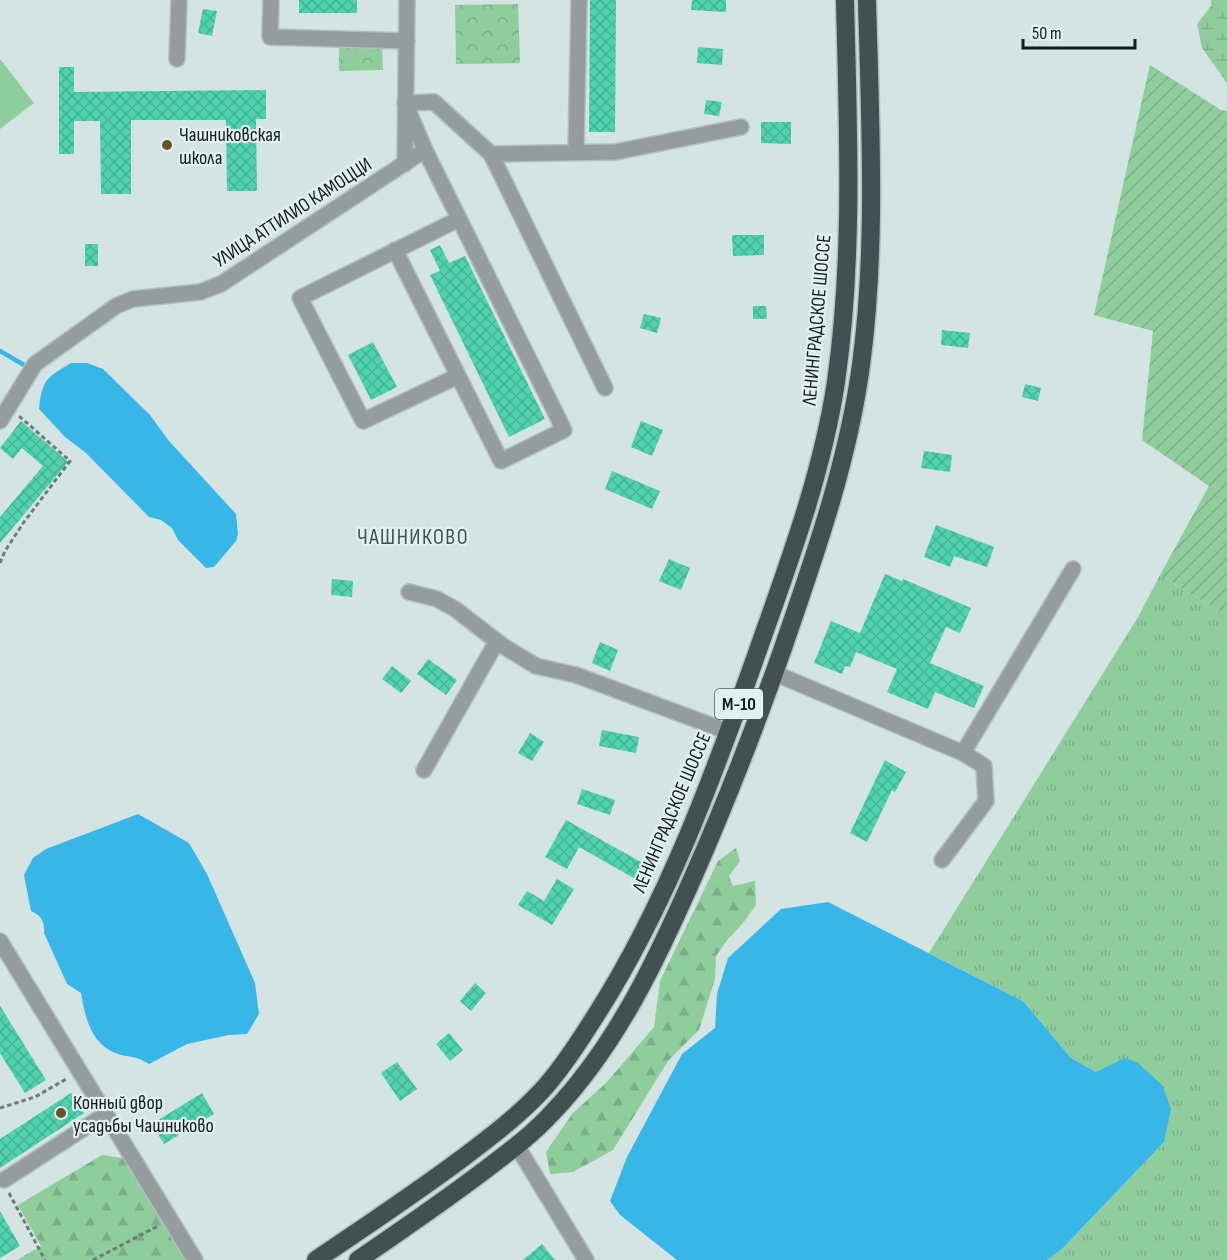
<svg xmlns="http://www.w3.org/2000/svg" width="1227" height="1260" font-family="'Sofia Sans Condensed',sans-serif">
<defs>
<pattern id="grass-tufts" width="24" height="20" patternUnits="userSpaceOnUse" patternTransform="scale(1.5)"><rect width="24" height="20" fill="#8fcd9d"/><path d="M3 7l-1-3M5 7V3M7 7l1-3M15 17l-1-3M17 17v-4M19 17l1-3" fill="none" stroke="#7aaf87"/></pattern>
<pattern id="forest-firs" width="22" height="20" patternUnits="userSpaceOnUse" patternTransform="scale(1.5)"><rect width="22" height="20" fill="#8fcd9d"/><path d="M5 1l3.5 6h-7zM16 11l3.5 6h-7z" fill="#7aaf87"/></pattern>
<pattern id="wetland-marsh" width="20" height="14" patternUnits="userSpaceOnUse" patternTransform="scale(1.5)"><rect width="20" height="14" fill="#8fcd9d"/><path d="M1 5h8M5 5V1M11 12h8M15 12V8" fill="none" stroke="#7aaf87"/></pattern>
<pattern id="park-crowns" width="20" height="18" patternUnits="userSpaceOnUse" patternTransform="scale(1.5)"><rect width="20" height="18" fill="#8fcd9d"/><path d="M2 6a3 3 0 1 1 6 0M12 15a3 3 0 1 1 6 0" fill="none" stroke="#7aaf87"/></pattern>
<pattern id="garden-furrows" width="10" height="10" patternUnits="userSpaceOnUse" patternTransform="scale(1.5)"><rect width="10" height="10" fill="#8fcd9d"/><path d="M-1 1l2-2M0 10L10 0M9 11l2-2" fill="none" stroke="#7aaf87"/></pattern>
<pattern id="building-cross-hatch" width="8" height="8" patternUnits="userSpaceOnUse" patternTransform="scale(1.5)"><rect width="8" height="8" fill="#4fd2ad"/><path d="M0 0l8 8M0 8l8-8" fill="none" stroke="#44b494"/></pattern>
</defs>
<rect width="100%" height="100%" fill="#d3e4e2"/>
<path fill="url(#grass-tufts)" d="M1160,575L1227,616V1260H1047L1062,1249L1164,1142L1096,1072L1071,1058L1023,1001L929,953L1138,617Z"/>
<path fill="url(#forest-firs)" d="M736,848L740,861L729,876L733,886L755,881L756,905L743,923L728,939L716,956L715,979L699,1030L668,1061L613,1150L573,1172L550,1174L546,1152L572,1114L606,1083L654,1027L660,981L718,861Z
M102,1155L123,1158L185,1260H17L41,1246L18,1205Z"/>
<path fill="url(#wetland-marsh)" d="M1211,0H1227V83L1202,48L1197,24L1211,6Z"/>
<path fill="url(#park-crowns)" d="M518,4L520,63L456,64L455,5Z
M339,43H382L383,70L339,71Z"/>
<path fill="url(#garden-furrows)" d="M1150,65L1221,110L1227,111V616L1160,575L1209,486L1142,440L1153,331L1094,315Z"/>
<path fill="#8fcd9d" d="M0,59L34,103L0,129Z"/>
<path fill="#39b6e8" d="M71,363H87L103,369L150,415L169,441L236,514L238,534L236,541L214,567L206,568L178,540L172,528L161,520L149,517L86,453L65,437L39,409C42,380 46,378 71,363Z
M138,814L189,843L207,874L255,983L259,1014L247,1034L229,1035L187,1044L149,1064C134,1055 131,1058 118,1054C91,1045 85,1017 81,993L67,984L44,933C45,922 41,915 31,911L24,875L33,858L46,849Z
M828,902L1023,1001L1071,1058L1096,1072L1125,1058L1138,1063L1162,1085L1171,1109L1164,1142L1062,1249L1047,1260H677L620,1215L610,1201L627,1157L682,1054L715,1028L717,994L728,958L781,909Z"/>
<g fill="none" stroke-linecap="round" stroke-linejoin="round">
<path stroke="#39b6e8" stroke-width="4.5" d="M0,351L24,365"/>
</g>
<path fill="url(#building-cross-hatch)" d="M299,0H357V13H299Z
M590,0H616L615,132H589Z
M692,0H726V12L691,10Z
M203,9L217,11L212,36L198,33Z
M698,47L723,49L722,65L697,63Z
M59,67H74V92L266,90V119H256L257,191H227L226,120H131V194H101L100,121H74V154H59Z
M706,100L722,102L719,116L704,114Z
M761,122H791V144L761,143Z
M732,235H764V255L733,256Z
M85,244H98V266H85Z
M440,245L449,263L465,256L545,419L509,437L430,275L440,271L430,250Z
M753,306H766L767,319H753Z
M644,314L661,318L657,333L640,328Z
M942,330L970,333L968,348L941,345Z
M373,342L397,387L371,400L348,355Z
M1025,384L1041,388L1038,401L1022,397Z
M21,421L68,462L0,543V517L43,466L22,448L13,459L0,448Z
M641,421L663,430L652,456L631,447Z
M924,451L952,455L950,472L921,468Z
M612,471L660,491L652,509L605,489Z
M936,525L994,547L987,567L954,556L950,567L924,557Z
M669,559L690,568L681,590L659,581Z
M885,574L902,581L903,579L971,608L960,633L946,627L930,663L984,686L974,708L935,692L928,709L887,692L897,669L856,652L850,667L845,666L842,674L814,663L831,621L860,633Z
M332,579L353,581L352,597L331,595Z
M600,642L618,650L610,671L592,663Z
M428,659L457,680L446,695L417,674Z
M392,666L411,681L401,693L382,679Z
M602,730L639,737L636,753L599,746Z
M530,733L544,742L532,761L518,753Z
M885,760L906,772L895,792L892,790L867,842L850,833Z
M582,789L615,800L610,815L577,804Z
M566,820L648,866L639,881L579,847L567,869L545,857Z
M557,879L574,889L552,925L518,905L527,891L544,901Z
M475,983L486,993L471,1011L460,1001Z
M0,1006L46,1080L25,1093L0,1053Z
M449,1033L463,1050L450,1061L436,1044Z
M397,1062L417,1089L400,1101L381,1073Z
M71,1093L84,1113L0,1168V1139Z
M202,1093L214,1114L164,1144L152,1124Z
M0,1211L20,1246L0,1258Z
M542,1244L555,1260H523Z"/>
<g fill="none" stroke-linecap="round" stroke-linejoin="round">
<defs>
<path id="minor" d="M271,0L270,37L407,41
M177,59L179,0
M576,152L579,0
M491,154L615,152L741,127
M405,164L407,0
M395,250L501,461L564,430L425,150L405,103L434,102L491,154L605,388
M458,376L363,421L300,298L459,219
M0,421L35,364L116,306L133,299L200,292L221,284L425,150
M409,592L437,599L455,609L503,646L536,666L576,675L729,732
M774,673L963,753L984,766L986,801L942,860
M963,753L1073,569
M424,770L497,641
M0,941L195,1260
M517,1146L586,1260
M4,1180L106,1114"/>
<path id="highway" d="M316,1260C366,1226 416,1193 464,1157C493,1135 522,1113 546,1086C565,1064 581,1039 596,1015C667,904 713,777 757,653C788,565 822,475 836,382C854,256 848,127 845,0
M358,1260C399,1232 441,1203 481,1173C506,1154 531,1136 552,1113C617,1045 657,959 694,875C727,800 756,725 783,648C815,555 848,462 861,365C877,248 870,118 867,0"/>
</defs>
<use href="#minor" stroke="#b1c0be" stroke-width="18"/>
<use href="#highway" stroke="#b1c0be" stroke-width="21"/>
<path stroke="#6f7b79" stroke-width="3" stroke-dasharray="4.5 3" stroke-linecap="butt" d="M0,563L5,551L24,522L70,461L19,416
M0,1108L35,1097L68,1078
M9,1193L45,1260
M93,1260L158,1226"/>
<use href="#minor" stroke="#959c9d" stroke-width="15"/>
<use href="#highway" stroke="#425052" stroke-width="18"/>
</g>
<g fill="#645522" stroke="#e0f1ef" stroke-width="2">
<circle cx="167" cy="145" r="6"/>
<circle cx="61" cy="1113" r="6"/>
</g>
<g text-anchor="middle" stroke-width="4.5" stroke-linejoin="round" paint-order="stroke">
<rect fill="#e0f1ef" stroke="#525b5a" stroke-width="1.5" x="715" y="689" width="48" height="30" rx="4.5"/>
<g font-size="18" font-weight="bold" fill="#151b1a">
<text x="739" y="710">М-10</text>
</g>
<g font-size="20" fill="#151b1a" stroke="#e0f1ef" text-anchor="start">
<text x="179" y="141">Чашниковская<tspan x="179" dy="23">школа</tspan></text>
<text x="73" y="1109">Конный двор<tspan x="73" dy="23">усадьбы Чашниково</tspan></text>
</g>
<g font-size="20" fill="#151b1a" stroke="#e0f1ef">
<text transform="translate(292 212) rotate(-33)" y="7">УЛИЦА АТТИЛИО КАМОЦЦИ</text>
<text transform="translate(816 320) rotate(-85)" y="7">ЛЕНИНГРАДСКОЕ ШОССЕ</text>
<text transform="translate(671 812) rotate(-67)" y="7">ЛЕНИНГРАДСКОЕ ШОССЕ</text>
</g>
<g font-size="22" letter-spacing="1.5" fill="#414f4e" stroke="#e0f1ef">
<text x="413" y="544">ЧАШНИКОВО</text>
</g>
</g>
<path d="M1023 39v9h112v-9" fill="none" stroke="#151b1a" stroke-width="3"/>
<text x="1032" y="39" font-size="18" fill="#151b1a" stroke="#e0f1ef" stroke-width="4.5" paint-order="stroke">50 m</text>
</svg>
